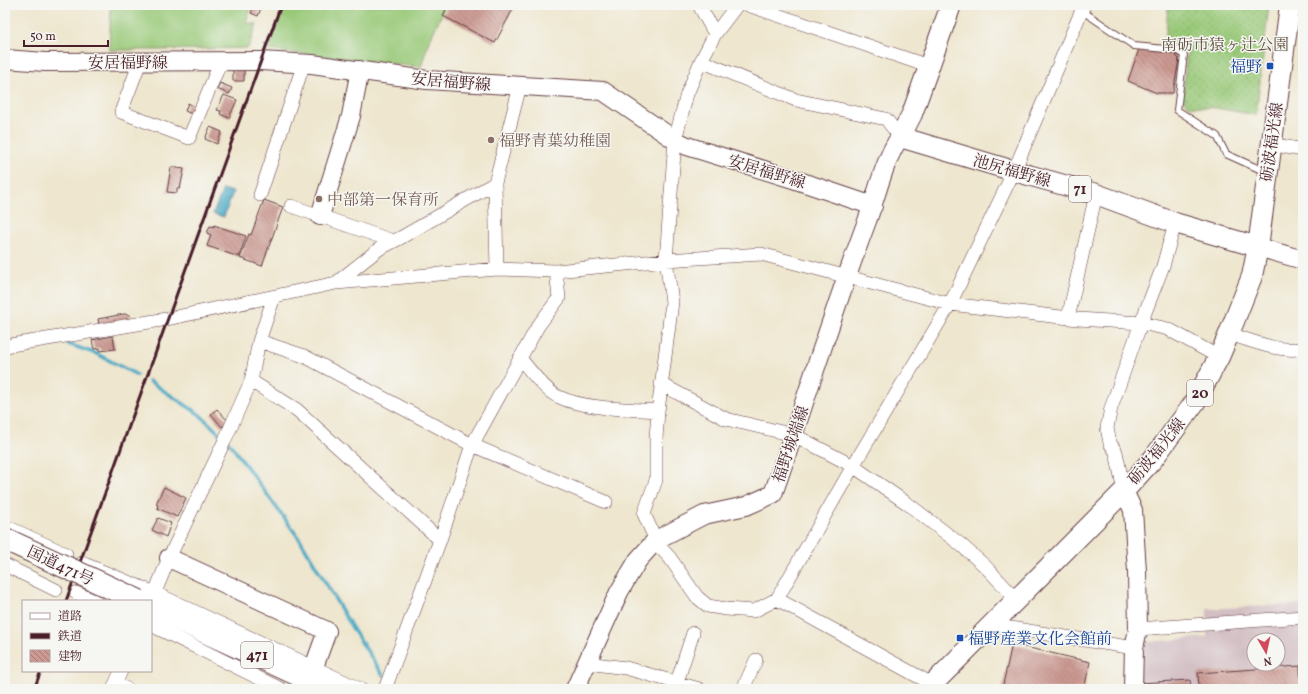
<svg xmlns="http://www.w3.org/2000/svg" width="1308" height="694" font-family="Vollkorn,'Noto Serif JP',serif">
<defs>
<pattern id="grass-dots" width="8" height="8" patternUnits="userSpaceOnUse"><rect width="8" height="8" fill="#99c978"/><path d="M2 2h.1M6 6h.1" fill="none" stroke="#85ac68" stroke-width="1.8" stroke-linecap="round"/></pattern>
<pattern id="building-back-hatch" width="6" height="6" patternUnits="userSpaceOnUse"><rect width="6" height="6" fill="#cb9991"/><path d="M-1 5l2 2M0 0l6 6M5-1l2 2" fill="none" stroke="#a77c77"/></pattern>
</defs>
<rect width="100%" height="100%" fill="#f6f6f2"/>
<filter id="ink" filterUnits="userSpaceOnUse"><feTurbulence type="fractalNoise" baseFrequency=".025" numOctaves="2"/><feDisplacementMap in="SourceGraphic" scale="8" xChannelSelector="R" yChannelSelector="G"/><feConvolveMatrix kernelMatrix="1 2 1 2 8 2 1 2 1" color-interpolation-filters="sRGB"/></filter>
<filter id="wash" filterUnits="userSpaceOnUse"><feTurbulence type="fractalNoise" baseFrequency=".012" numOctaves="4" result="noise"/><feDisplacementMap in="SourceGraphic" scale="16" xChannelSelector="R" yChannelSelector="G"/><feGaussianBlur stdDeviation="0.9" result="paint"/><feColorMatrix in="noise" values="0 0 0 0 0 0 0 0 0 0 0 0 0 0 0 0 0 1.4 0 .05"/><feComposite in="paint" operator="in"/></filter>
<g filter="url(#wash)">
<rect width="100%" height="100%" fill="#eee6ce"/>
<path fill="#d2bec3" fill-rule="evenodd" d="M1303,604V689H1137L1135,643L1207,637V609ZM1254,640H1278V664H1254Z"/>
<path fill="url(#grass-dots)" stroke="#727452" d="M1168,5H1269L1256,115L1216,108L1189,106L1183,99L1187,53L1178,47L1165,46Z"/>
<path fill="#99c978" stroke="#727452" d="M111,5H252L246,23L257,24L248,48L161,50H109Z
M285,5H446L428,44L421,67L268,50Z"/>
<path fill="#46a9c5" stroke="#486478" d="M223,189L233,192L224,217L213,214Z"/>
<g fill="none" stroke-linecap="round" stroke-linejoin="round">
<path stroke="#46a9c5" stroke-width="3.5" d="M68,344L97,354L137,375
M149,381L199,414L223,437
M228,441L301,541L354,631L383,675"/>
</g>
<g id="blocks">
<path fill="url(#building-back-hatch)" d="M255,5H262L258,16L251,13Z
M448,5H515L495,43L443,16Z
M1139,49L1172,52L1179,59L1173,93H1157L1128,81Z
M233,66H244V81H233Z
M220,83L232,88L229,94L217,89Z
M224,95L237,100L229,118L220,114L221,111L217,110Z
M188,103L197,108L194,115L185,111Z
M210,127L222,132L217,144L205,139Z
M171,167L184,169L180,189L177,188V193L167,192Z
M264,200L283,207L262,266L240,258L249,234L251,235Z
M214,225L246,236L239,257L207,246L211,235L207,233L210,226L214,227Z
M124,314L130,315L132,323L100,329L98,319Z
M113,336L115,349L100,351V348L94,349L92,340Z
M217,409L228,421L222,427L211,414Z
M164,487L186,498L177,517L157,508L158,505L156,504Z
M158,518L171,523L166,537L152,530Z
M1012,644L1090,662L1084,689H1002Z
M1300,666L1301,689H1199L1198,673Z
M1190,680L1191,689H1140V683Z"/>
</g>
</g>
<g filter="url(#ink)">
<use href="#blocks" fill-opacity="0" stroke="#633d43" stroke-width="1"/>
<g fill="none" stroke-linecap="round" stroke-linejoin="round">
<defs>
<path id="lane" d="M1081,10L1134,46L1176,50L1184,55L1177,110L1217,136L1226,154L1266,172"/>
<path id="street" d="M699,5L715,34
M737,5L715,34L701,61L687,94L675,140L666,260L672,302L658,411L656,439V480L644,514L658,545L670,558L697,597L708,606L726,609L754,611L777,599L853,466L950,304L1014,171L1084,5
M748,5L928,66
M701,61L796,100L886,119L900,137
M140,62L121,112L189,138L221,61
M1271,144L1303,150
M260,195L304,63
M291,206L393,241
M497,269L495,183L520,86
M336,283L379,249L402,237L495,183
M1068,318L1096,194
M1229,334C1250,340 1282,354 1303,348
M259,341L304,356L472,445L606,502
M5,346L167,319L336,283L497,269L556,271L666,260L761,254L950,304L1078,319L1141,323L1168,329L1219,357
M520,358C529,369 546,392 559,397C584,409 629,409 658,411
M251,381L297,410L440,540
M661,384L726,419L794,435L853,466L908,504L960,544L985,566L1017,600
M1124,491L1116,452L1110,443L1107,428L1111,408L1141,323L1163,266L1175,223
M5,526L66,554
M82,563L155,593L360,689
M5,565L56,590
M76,593L95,601
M777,599L932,684
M151,602L169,558L224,442L251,381L259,341L274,297
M151,625L281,689
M992,625L1134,648
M1138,629L1303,617
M587,663L626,668L699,689
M677,682L693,633
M116,684L127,689
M113,689L121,671
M385,689L440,540L472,445L538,326L559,298L556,271
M743,689L756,660"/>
<path id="secondary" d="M5,59L45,62L260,61L312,64L427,80L603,91L675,140L687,146L796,180L873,206
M320,216L351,116L360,70
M1258,247L1303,260
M1124,491L1133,510L1137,571L1138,629L1134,648L1133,689
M169,558L327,631L314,667
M575,689L619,592L638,560L656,540L704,515L746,506L773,494C805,403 833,311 867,221C877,195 884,160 900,137"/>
<path id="primary" d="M951,5L912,114L900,137L1014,171L1096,194L1175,223L1258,247
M928,689L1124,491L1153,459L1195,402L1219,357L1229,334L1252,276L1258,247L1290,5"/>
<path id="highway" d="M151,607L329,689"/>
</defs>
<use href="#lane" stroke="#633d43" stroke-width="8"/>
<use href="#street" stroke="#633d43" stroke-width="14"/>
<use href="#secondary" stroke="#633d43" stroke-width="20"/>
<use href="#primary" stroke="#633d43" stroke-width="22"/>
<use href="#highway" stroke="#633d43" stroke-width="24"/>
<use href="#lane" stroke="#fff" stroke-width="6"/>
<use href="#street" stroke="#fff" stroke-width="13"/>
<use href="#secondary" stroke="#fff" stroke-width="18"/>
<use href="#primary" stroke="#fff" stroke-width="20"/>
<use href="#highway" stroke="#fff" stroke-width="22"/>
<path stroke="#4a1f2b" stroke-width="3" d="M66,601L281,5
M34,689L41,671"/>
<defs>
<path id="highway-bridge" d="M5,539L139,601"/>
</defs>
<use href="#highway-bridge" stroke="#633d43" stroke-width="24" stroke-linecap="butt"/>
<use href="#highway-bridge" stroke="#fff" stroke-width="22"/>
</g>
</g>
<g fill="#1a4fb4" stroke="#f6f6f2" stroke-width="1.5">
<rect x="1266" y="62" width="8" height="8" rx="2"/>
<rect x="956" y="634" width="8" height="8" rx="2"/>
</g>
<g fill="#8d6e63" stroke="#f6f6f2" stroke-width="1.5">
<circle cx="491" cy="140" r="4"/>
<circle cx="319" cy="199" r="4"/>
</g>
<g text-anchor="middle" stroke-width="3" stroke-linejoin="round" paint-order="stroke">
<g fill="#f6f6f2" stroke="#7e6067" stroke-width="1">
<rect x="1069" y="176" width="22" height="26" rx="3"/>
<rect x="1187" y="380" width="26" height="26" rx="3"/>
<rect x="241" y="642" width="32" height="26" rx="3"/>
</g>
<g font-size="15" font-weight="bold" fill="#4a1f2b">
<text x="1080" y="194">71</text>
<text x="1200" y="398">20</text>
<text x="257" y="660">471</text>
</g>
<g font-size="16" fill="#625242" stroke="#f6f6f2">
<text x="1225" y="50">南砺市猿ヶ辻公園</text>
</g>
<g font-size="16" fill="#4a1f2b" stroke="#f6f6f2">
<text x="128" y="68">安居福野線</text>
<text transform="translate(451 81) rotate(5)" y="6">安居福野線</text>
<text transform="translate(1271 142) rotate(-82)" y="6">砺波福光線</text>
<text transform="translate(1012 170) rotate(16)" y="6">池尻福野線</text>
<text transform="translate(767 171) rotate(17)" y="6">安居福野線</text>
<text transform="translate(790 444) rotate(-71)" y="6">福野城端線</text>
<text transform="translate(1156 451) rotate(-51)" y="6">砺波福光線</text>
<text transform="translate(61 565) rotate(25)" y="6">国道471号</text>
</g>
<g font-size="16" fill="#164399" stroke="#f6f6f2" text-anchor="end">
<text x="1262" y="72">福野</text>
<text x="968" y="644" text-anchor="start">福野産業文化会館前</text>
</g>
<g font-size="16" fill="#785e54" stroke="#f6f6f2" text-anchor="start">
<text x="499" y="146">福野青葉幼稚園</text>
<text x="327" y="205">中部第一保育所</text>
</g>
</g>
<rect width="1308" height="694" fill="none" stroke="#f6f6f2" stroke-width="20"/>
<rect x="22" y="600" width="130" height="72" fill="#f6f6f2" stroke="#b1a0a2"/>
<rect x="30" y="613" width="20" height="6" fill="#ffffff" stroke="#b1a0a2"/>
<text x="58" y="620" font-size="12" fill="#4a1f2b">道路</text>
<rect x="30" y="633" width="20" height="6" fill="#4a1f2b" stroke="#b1a0a2"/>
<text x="58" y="640" font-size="12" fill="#4a1f2b">鉄道</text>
<rect x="30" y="650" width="20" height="12" fill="url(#building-back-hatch)" stroke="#b1a0a2"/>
<text x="58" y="660" font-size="12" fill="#4a1f2b">建物</text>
<g transform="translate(1266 652) rotate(171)"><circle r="19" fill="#f6f6f2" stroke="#b1a0a2"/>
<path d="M0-3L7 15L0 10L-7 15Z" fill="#d1495b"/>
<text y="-6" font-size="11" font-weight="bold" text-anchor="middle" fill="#4a1f2b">N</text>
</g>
<path d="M24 40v6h84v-6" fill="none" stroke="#4a1f2b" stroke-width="2"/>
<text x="30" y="40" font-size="12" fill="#4a1f2b" stroke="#f6f6f2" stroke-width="3" paint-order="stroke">50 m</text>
</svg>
